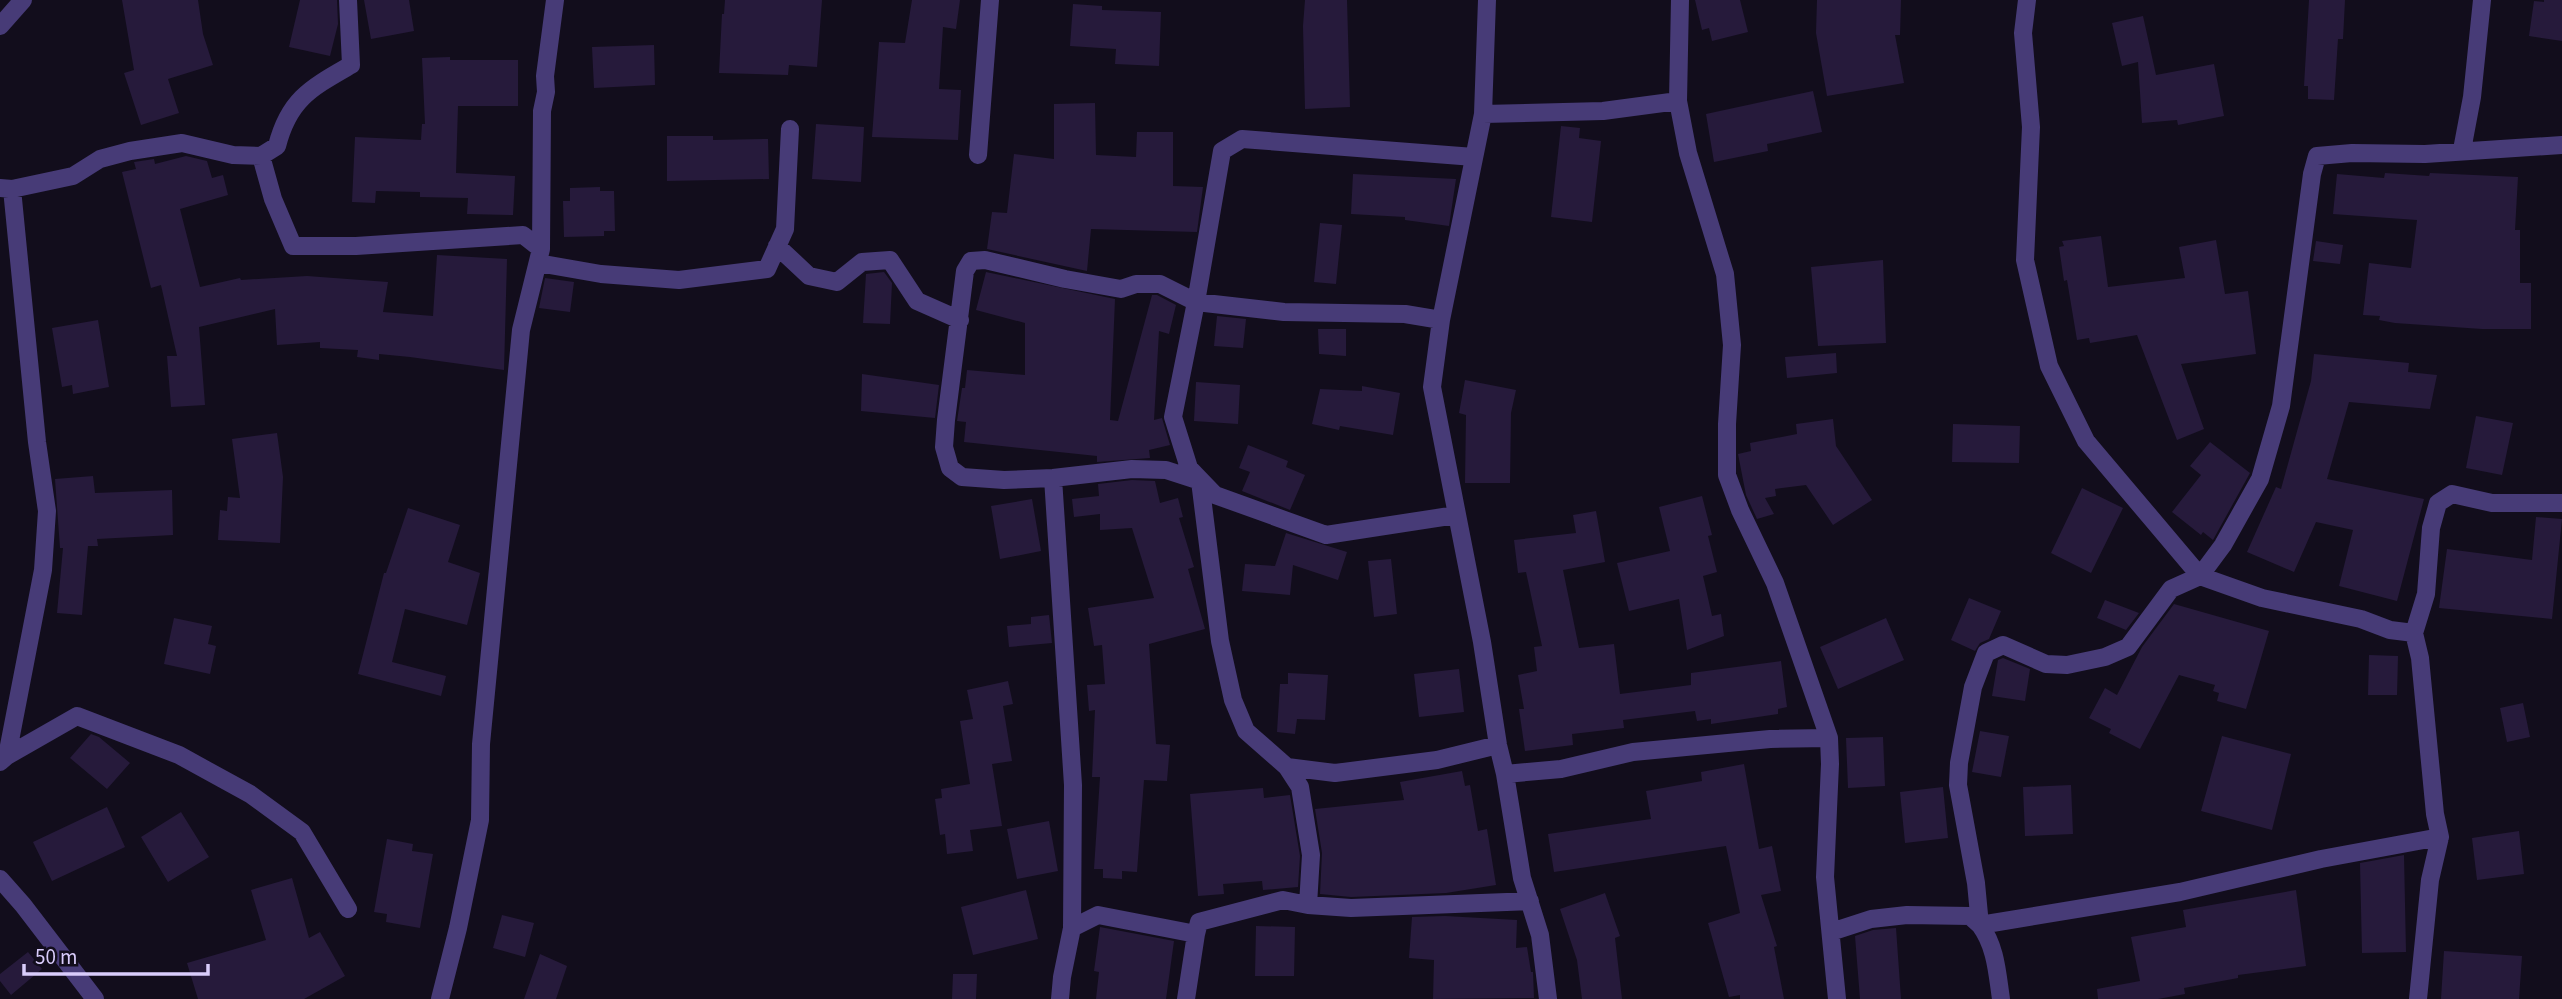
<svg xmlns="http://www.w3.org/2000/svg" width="2562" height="999" font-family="'Source Sans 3',sans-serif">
<rect width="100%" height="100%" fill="#120d1c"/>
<path fill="#261a3b" d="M122,0H198L203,34L213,65L168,79L179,113L141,125L124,73L134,70Z
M300,0H337L338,24L330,56L289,47Z
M364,0H409L414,31L371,39Z
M725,0H822L817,67L789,65L788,75L719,73L722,14H724Z
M912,0H960L956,29L943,27L939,89L961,90L958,140L872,137L879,42L905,43Z
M1305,0H1347L1350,107L1305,109L1303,26Z
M1695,0H1740L1748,32L1712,41L1709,28L1702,30Z
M1817,0H1901L1900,35H1895L1904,83L1827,96L1816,33Z
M2309,0H2345L2343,39H2338L2334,100L2308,99V86H2304Z
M2544,0H2562V41L2529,36L2534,1L2544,2Z
M1073,4L1102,6V10L1161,12L1159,66L1115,64L1116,49L1070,46Z
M2143,16L2156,75L2214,64L2224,116L2178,125L2177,120L2142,123L2138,62L2122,66L2112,23Z
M654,45L655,85L594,88L592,47Z
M450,57V60H518V106H458L456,173L515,176L513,215L467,214L468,198L420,197V192L376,191L375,203L352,202L355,137L421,140L422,124H425L422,58Z
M1813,91L1822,132L1767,144L1768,151L1714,162L1706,114Z
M1095,103L1096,155L1136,157L1137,132H1173V186L1203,187L1197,232L1091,229L1087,271L987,249L992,212L1007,213L1014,154L1054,159V104Z
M816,124L864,127L861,182L812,179Z
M1561,126L1580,128L1579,138L1601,141L1592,222L1551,217Z
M667,136H713V140L768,139L769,179L667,181Z
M186,156L207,161L212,178L223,175L228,195L180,209L200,287L240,278L241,280L307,276L388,282L383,312L433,316L437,255L507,259L504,370L410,357L379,354V360L357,357L358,350L320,348V342L277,345L275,309L199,327L205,405L171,407L167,356H177L161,285L151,288L122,172L136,169L134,162L154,159L155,164Z
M2385,173L2429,176L2430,173L2518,177L2515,230H2520V283H2531V329H2482L2395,323L2379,320L2380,316L2363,315L2369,263L2411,268L2417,220L2333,214L2337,174L2384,178Z
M1353,174L1456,179L1449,226L1405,220V217L1351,214Z
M600,187V191H614L615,231H604V236L564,237L563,201H570V188Z
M1320,223L1342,225L1336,284L1314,282Z
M2101,236L2108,287L2185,278L2179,247L2216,240L2225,294L2248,291L2256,354L2181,364L2204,429L2177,440L2137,335L2090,343L2089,338L2077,340L2067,280L2064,281L2059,247L2064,246L2062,241Z
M2316,241L2343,245L2340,264L2313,261Z
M1883,260L1886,343L1818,346L1811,267Z
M884,272L892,283L890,324L863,323L866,274Z
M986,272L1115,299L1110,420L1118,421L1152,295H1157L1176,305L1169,334L1159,331L1154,420L1162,418L1170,445L1149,450L1150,458L1097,462V456L964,442L966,422L957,421L962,388H965L967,370L1025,375V323L976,310Z
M545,278L574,282L570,312L539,308Z
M1217,316L1246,319L1243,348L1214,346Z
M98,320L109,387L73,394L72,385L62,387L52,328Z
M1318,329H1346V356L1319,354Z
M1836,353L1837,373L1787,378L1785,357Z
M2314,354L2409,363L2408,372L2437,375L2430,409L2349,402L2327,479L2424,499L2397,601L2339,586L2353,530L2316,522L2294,572L2247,552L2276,487L2281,489L2311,381Z
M862,374L939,385L935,418L861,411Z
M1465,380L1516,390L1511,413L1510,483H1465L1466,415L1459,413Z
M1196,382L1240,385L1238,424L1194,421Z
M1362,386L1400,393L1393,435L1340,426L1339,430L1312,424L1320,389L1362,391Z
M2476,416L2513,423L2502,475L2466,468Z
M1833,419L1836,446L1872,500L1833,525L1806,485L1775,489L1776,496L1765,498L1774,514L1757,519L1746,495L1738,454L1751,451L1750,443L1797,434L1796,424Z
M1953,424L2020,426L2019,463L1952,462Z
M277,433L283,477L280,543L218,540L220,510L227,511L228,497L240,498L232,439Z
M2210,442L2250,473L2213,540L2203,532L2201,535L2172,512L2201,475L2190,466Z
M1248,445L1288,461L1286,467L1305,475L1290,510L1242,491L1250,472L1239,468Z
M93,476L95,493L172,490L173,535L97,539L98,546H88L82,615L57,613L63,548H60L55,479Z
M1132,480L1155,481L1160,503L1178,498L1183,517L1179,518L1194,567L1188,569L1205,629L1149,644L1156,744L1170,745L1167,781L1144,780L1137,872L1122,871V879L1103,878V869H1094L1100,777H1092L1095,710L1089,711L1087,685L1105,684L1102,645L1094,646L1088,608L1154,598L1132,528L1100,530V514L1074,517L1072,499L1099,496L1098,484Z
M2082,488L2123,508L2091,573L2051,553Z
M1702,496L1712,535L1708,536L1717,572L1703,576L1712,616L1721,614L1724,636L1687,650L1679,599L1629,611L1617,563L1670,551L1659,507Z
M1032,499L1041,551L1000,559L991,506Z
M408,508L460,525L448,562L480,573L467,625L405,609L392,662L446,676L441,696L358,674L384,573H386Z
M1596,511L1605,562L1563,570L1579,648L1614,644L1620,694L1691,685V673L1781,661L1787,707L1778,709V714L1711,724V719L1697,721L1695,711L1623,720L1624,728L1572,734L1573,745L1525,751L1519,709H1524L1518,675L1537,671L1534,647L1542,646L1526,572L1518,573L1514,540L1576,533L1573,515Z
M2536,517L2562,519L2552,619L2439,608L2447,549L2532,560Z
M1286,533L1347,552L1338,580L1293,565L1290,595L1242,591L1245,564L1275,566Z
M1391,559L1397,614L1374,617L1368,561Z
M1969,598L2001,611L1989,639L1980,643L1975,651L1951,640Z
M2105,600L2139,613L2126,630L2097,618Z
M2174,604L2269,631L2246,709L2217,701L2219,693L2213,691L2215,685L2179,675L2140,749L2109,733L2111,729L2089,718L2105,688L2117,695L2142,647Z
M1049,615L1052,643L1009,647L1007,626L1031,624V617Z
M174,618L212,626L208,644L216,646L210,674L164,664Z
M1886,618L1904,660L1838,689L1820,647Z
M2369,655L2398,656L2397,695H2368Z
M2003,658L2030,669L2025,701L1992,696L1998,660Z
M1459,669L1464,712L1419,717L1414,674Z
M1288,673L1328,675L1325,720L1297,719L1295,734L1277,732L1280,684H1288Z
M1008,681L1013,704L1003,706L1012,761L992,764L1002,826L970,830L973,851L947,854L945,834L940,835L935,799L942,798L941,789L970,784L960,721L973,719L967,690Z
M2523,703L2530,737L2507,742L2500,708Z
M1980,731L2009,736L2001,777L1972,772Z
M91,734L99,737L130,763L107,789L70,758Z
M2222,736L2291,754L2272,830L2201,811Z
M1883,737L1885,786L1848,788L1846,738Z
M1744,764L1759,849L1772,846L1781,891L1761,895L1777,946L1774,947L1784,999H1740V995L1729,997L1708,923L1740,913L1726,846L1554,872L1548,834L1651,819L1646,791L1702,781L1701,772Z
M1462,771L1465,786L1470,785L1478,831L1487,829L1496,885L1446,893L1351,897L1320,894L1322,853L1315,809L1404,800L1400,782Z
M2071,785L2073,834L2025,836L2023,787Z
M1943,787L1948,838L1905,843L1900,792Z
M1263,788L1264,798L1290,795L1300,856L1298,887L1263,890L1262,881L1223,884L1224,894L1198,896L1190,794Z
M107,807L125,847L52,881L33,842Z
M181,812L209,857L168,882L141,837Z
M1049,821L1058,871L1017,879L1007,829Z
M2519,831L2524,874L2477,880L2472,838Z
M387,839L413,844L412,851L433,854L420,928L386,922L387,914L374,912Z
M2404,855L2406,952L2362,953L2360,863Z
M292,878L309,938L320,932L345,976L304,999H198L187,963L266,940L251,890Z
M1026,890L1038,939L973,955L961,907Z
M2296,890L2306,966L2238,975V978L2184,988L2185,994L2158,999H2098L2097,989L2140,981L2131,937L2186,927L2183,910Z
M1605,893L1620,936L1615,938L1622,999H1582L1577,960L1560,909Z
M502,915L534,923L525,957L493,948Z
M1445,916L1517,920L1516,948L1527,947L1531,972H1533L1534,998L1433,999L1434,960L1409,958L1412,917Z
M1256,926L1295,927L1294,976H1255Z
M1100,927L1174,941L1166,999H1096L1099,972L1094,971Z
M1896,928L1901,999H1860L1855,936L1873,930Z
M2444,951L2522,956L2519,999H2441Z
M28,952L42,969L11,995L0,981V974Z
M540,954L567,966L556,999H524Z
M953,974H977L976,999H952Z"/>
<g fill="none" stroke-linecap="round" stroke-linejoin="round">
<path stroke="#473b77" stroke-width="18" d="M1487,0L1483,114L1441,320L1432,387L1482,642L1498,745L1505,774L1522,878L1540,935L1548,999
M1680,0L1678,101L1688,153L1725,274L1732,345L1727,424V475L1740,510L1775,583L1829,738L1830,764L1825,877L1837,999
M2027,0L2023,33L2031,127L2025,260L2049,366L2086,441L2200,576L2262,598L2361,619L2390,630L2414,633L2420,658L2435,814L2440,837L2430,880L2418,999
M0,26L23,0
M1483,114L1603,111L1678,101
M2462,150L2472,97L2482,0
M978,155L990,0
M261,156L273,199L293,246H356L523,235L541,249
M0,188L12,189L73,176L100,159L130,151L182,143L233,155L261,156L277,146C289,99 311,88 351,65L348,0
M777,246L809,276L837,282L862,262L890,260L917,301L960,320
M538,263L601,274L679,280L767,269L785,229L790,129
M1441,320L1405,314L1284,312L1196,302L1222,151L1242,139L1474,157
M1053,478L1073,785L1072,928L1098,915L1196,934L1199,922L1283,900L1308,905L1351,908L1530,901
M2414,633L2426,594L2431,528L2438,503L2452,494L2492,503H2562
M7,756L77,716L179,755L250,794L302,832L348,909
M0,762L7,756L43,570L47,511L37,442L12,189
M1287,767L1335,773L1437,760L1498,745
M1505,774L1561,769L1633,752L1770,739L1829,738
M0,879L23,905L95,999
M1308,905L1311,855L1300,787L1287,767L1246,731L1233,700L1220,641L1200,481L1166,470L1132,469L1053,478L1004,480L962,477L950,468L944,447L946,420L965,271L971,261L985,260L1065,279L1121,289L1136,284H1160L1196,302L1173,417L1189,468L1215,495L1326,535L1456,515
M1831,932L1871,919L1907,915L1970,916L1980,925L1976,883L1958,785L1959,763L1973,687L1986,653L2003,645L2046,664L2067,665L2105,657L2128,647L2171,589L2200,576L2223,545L2260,479L2281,406L2312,174L2317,156L2352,153L2425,154L2562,145
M440,999L458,928L480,820L481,744L521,330L541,249L542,111L546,92L545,76L555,0
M1060,999L1062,977L1072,928
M1186,999L1196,934
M2001,999C1997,972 1996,947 1980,925L2180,892L2321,859L2440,837"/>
</g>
<path d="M24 964v10h184v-10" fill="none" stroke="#d9ccfb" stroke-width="3.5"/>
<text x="35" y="964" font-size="21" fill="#d9ccfb" stroke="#120d1c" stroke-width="5" paint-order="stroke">50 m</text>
</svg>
